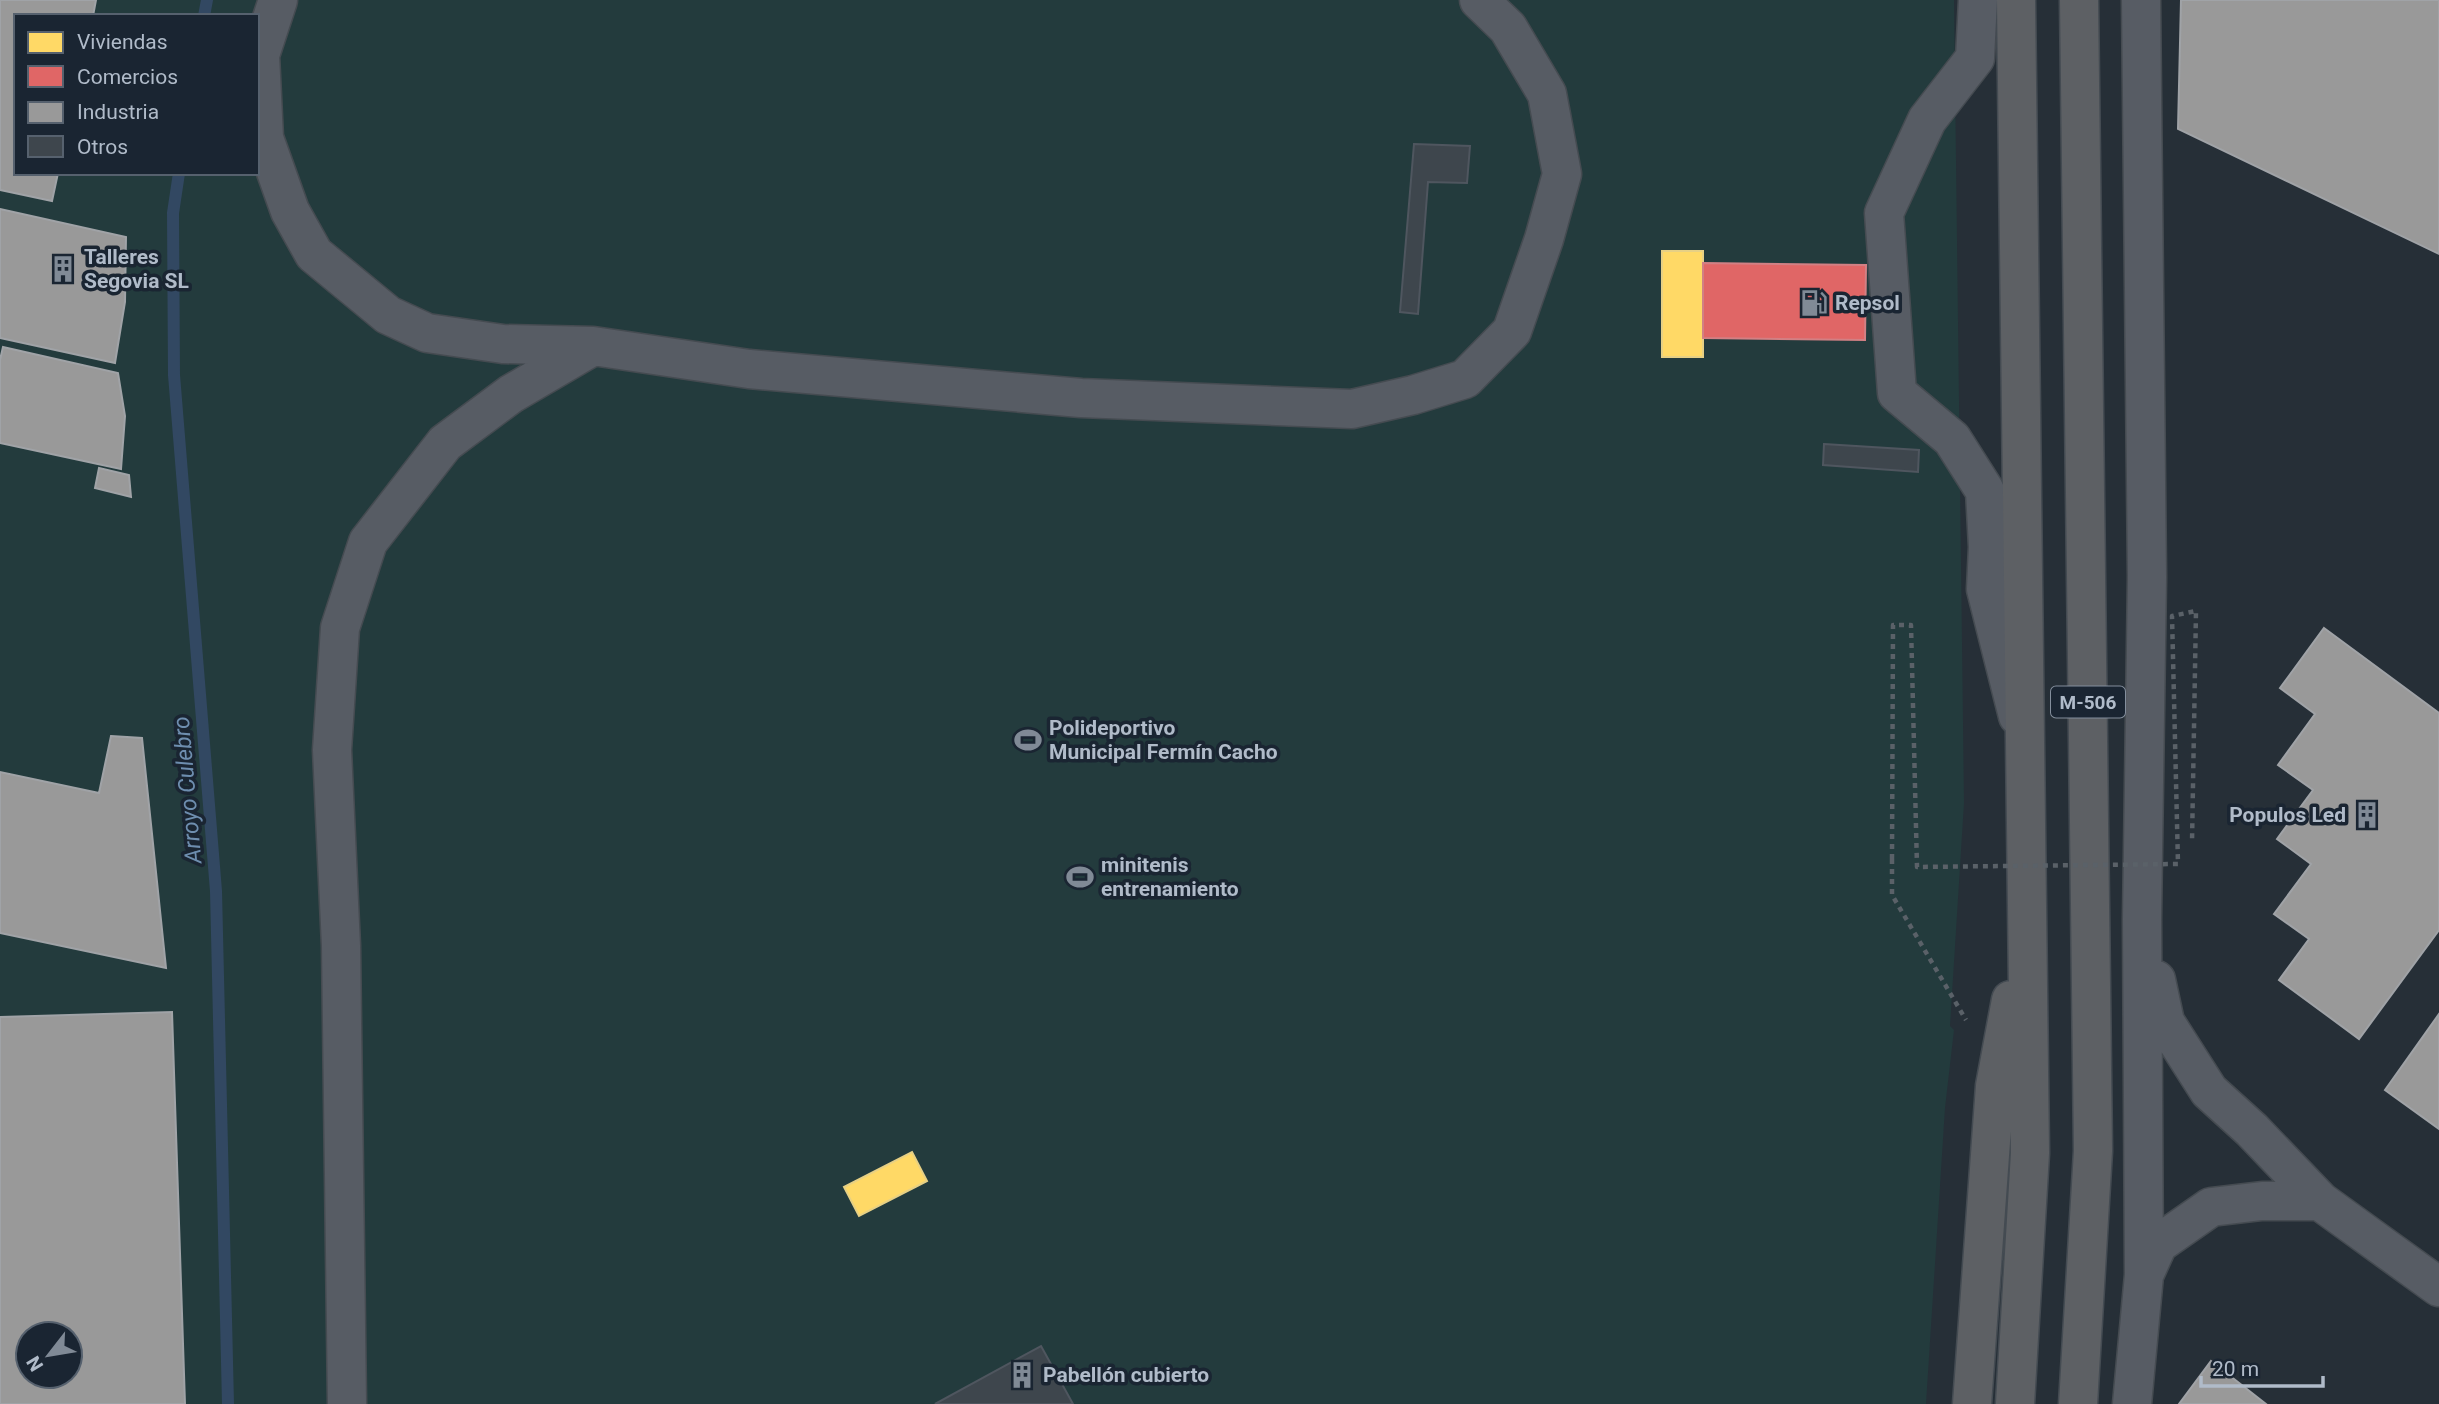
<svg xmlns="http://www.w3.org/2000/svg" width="2439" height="1404" font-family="Roboto,sans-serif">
<rect width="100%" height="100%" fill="#262f37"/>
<path fill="#233b3d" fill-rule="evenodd" d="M0,0H1954L1964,803L1950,1026L1954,1030L1945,1108L1926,1404H0ZM16,16H257V173H16ZM28,1334H70V1376H28Z"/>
<path fill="#ffd966" stroke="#e7d084" stroke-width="2" d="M1662,251H1703V357H1662Z
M912,1152L927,1181L859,1216L844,1187Z"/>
<path fill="#e06666" stroke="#d28084" stroke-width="2" d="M1703,263L1866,265L1865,340L1703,338Z"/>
<path fill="#999" stroke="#a0a3a7" stroke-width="2" fill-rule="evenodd" d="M0,0H96L93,16H16V173H58L52,201L0,190Z
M2181,0H2439V254L2178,129Z
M0,209L126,237L125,302L115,363L0,338Z
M3,347L118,373L125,416L121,469L0,443V360Z
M99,468L129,475L131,497L95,488Z
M2324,628L2439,713V930L2359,1039L2279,980L2309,939L2274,914L2311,864L2277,839L2313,790L2278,765L2315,714L2280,688Z
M111,736L142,738L166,968L0,933V772L99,793Z
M172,1012L185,1404H0V1017ZM28,1334H70V1376H28Z
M2439,1014V1129L2385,1090Z
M2211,1361L2266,1404H2179Z"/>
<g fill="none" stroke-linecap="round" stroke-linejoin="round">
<path stroke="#324862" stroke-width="12" d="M204,16L207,0
M179,173L173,213L174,375L216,891L228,1404"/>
</g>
<path fill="#3e464d" stroke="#4f565f" stroke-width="2" d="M1414,144L1470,146L1467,183L1428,182L1418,314L1400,312Z
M1824,444L1919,450L1918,472L1823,465Z
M1041,1346L1073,1404H935Z"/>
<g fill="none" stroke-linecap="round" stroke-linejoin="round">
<defs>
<path id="minor" d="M278,0L260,55L264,138L290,211L314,254L388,315L427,333L503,344L593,346L749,369L1081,398L1352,409L1413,395L1465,379L1512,331L1544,239L1562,174L1547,94L1508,28L1479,0
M1978,0L1975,58L1927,120L1884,213L1897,393L1952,439L1985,491L1988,547L1986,589L2018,716
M2156,980L2165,1022L2209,1091L2252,1130L2320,1201L2439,1287
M2144,1275L2158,1244L2211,1207L2262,1201H2320
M347,1404L341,946L332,750L340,628L368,542L445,443L511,394L593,346
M2132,1404L2144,1275L2142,919L2147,577L2141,0"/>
<path id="highway" d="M1972,1404L1995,1086L2011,1000
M2015,1404L2030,1153L2016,0
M2078,1404L2093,1151L2079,0"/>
</defs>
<use href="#minor" stroke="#454b51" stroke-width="41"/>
<use href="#highway" stroke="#444b52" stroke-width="41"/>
<path stroke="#5a6168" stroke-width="4.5" stroke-dasharray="5 5" stroke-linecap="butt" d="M1892,859V895L1966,1020"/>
<use href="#minor" stroke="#575c64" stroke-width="38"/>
<use href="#highway" stroke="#5d6064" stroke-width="38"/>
<path stroke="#5a6168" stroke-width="4.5" stroke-dasharray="5 5" stroke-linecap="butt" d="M1892,859L1893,625H1911L1917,867L2178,864L2172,616L2196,611L2192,843"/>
</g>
<defs>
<symbol id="building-bare" viewBox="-9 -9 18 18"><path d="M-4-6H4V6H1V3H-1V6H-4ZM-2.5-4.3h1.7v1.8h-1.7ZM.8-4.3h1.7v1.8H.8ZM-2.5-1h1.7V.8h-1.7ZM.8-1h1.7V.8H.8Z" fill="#808a96" stroke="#1a2532" stroke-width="2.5" paint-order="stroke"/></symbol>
<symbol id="fuel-bare" viewBox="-9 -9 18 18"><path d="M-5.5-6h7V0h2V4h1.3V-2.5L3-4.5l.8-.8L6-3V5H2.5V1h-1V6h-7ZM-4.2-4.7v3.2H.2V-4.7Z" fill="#808a96" stroke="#1a2532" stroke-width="2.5" paint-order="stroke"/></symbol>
<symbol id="stadium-bare" viewBox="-9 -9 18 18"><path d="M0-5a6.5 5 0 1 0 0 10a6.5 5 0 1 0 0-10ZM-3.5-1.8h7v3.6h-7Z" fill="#808a96" stroke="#1a2532" stroke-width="2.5" paint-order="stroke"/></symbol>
</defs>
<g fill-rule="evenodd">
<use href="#building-bare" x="44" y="250" width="38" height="38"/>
<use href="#fuel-bare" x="1795" y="284" width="38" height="38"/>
<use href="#stadium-bare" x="1009" y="721" width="38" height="38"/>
<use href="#building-bare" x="2348" y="796" width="38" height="38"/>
<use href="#stadium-bare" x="1061" y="858" width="38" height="38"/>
<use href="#building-bare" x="1003" y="1356" width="38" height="38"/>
</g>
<g text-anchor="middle" stroke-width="7" stroke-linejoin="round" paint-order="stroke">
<rect fill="#1a2532" stroke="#838e9c" stroke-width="2" x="2051" y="686.5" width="74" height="31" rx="5"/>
<g font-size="19" font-weight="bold" fill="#b0bbc9">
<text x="2088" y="709">M-506</text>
</g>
<g font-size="21" font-weight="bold" fill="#b0bbc9" stroke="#1a2532" text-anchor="start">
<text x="84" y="264">Talleres<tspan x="84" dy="24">Segovia SL</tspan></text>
<text x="1835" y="310">Repsol</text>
<text x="1049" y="735">Polideportivo<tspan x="1049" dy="24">Municipal Fermín Cacho</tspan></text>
<text x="2346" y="822" text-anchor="end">Populos Led</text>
<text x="1101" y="872">minitenis<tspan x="1101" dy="24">entrenamiento</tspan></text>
<text x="1043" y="1382">Pabellón cubierto</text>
</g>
<g font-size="23" font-style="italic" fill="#6e8eaf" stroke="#1a2532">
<text transform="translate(187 790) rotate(-95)" y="8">Arroyo Culebro</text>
</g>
</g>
<rect x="14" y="14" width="245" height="161" fill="#1a2532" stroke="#56616e" stroke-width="2"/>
<rect x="28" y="32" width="35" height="21" fill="#ffd966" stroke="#56616e" stroke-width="2"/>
<text x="77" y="49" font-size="21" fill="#b0bbc9">Viviendas</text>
<rect x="28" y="66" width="35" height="21" fill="#e06666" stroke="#56616e" stroke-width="2"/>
<text x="77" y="84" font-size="21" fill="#b0bbc9">Comercios</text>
<rect x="28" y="102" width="35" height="21" fill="#999999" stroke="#56616e" stroke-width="2"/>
<text x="77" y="119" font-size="21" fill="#b0bbc9">Industria</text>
<rect x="28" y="136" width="35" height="21" fill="#3e464d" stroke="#56616e" stroke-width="2"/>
<text x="77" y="154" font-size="21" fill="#b0bbc9">Otros</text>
<g transform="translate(49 1355) rotate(239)"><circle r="33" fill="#1a2532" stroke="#56616e" stroke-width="2"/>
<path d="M0-5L12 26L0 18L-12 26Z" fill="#808a96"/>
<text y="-10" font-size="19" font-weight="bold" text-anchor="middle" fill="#b0bbc9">N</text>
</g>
<path d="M2201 1376v10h122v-10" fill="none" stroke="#b0bbc9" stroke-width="3.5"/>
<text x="2212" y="1376" font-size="21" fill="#b0bbc9" stroke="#1a2532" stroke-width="5" paint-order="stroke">20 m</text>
</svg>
